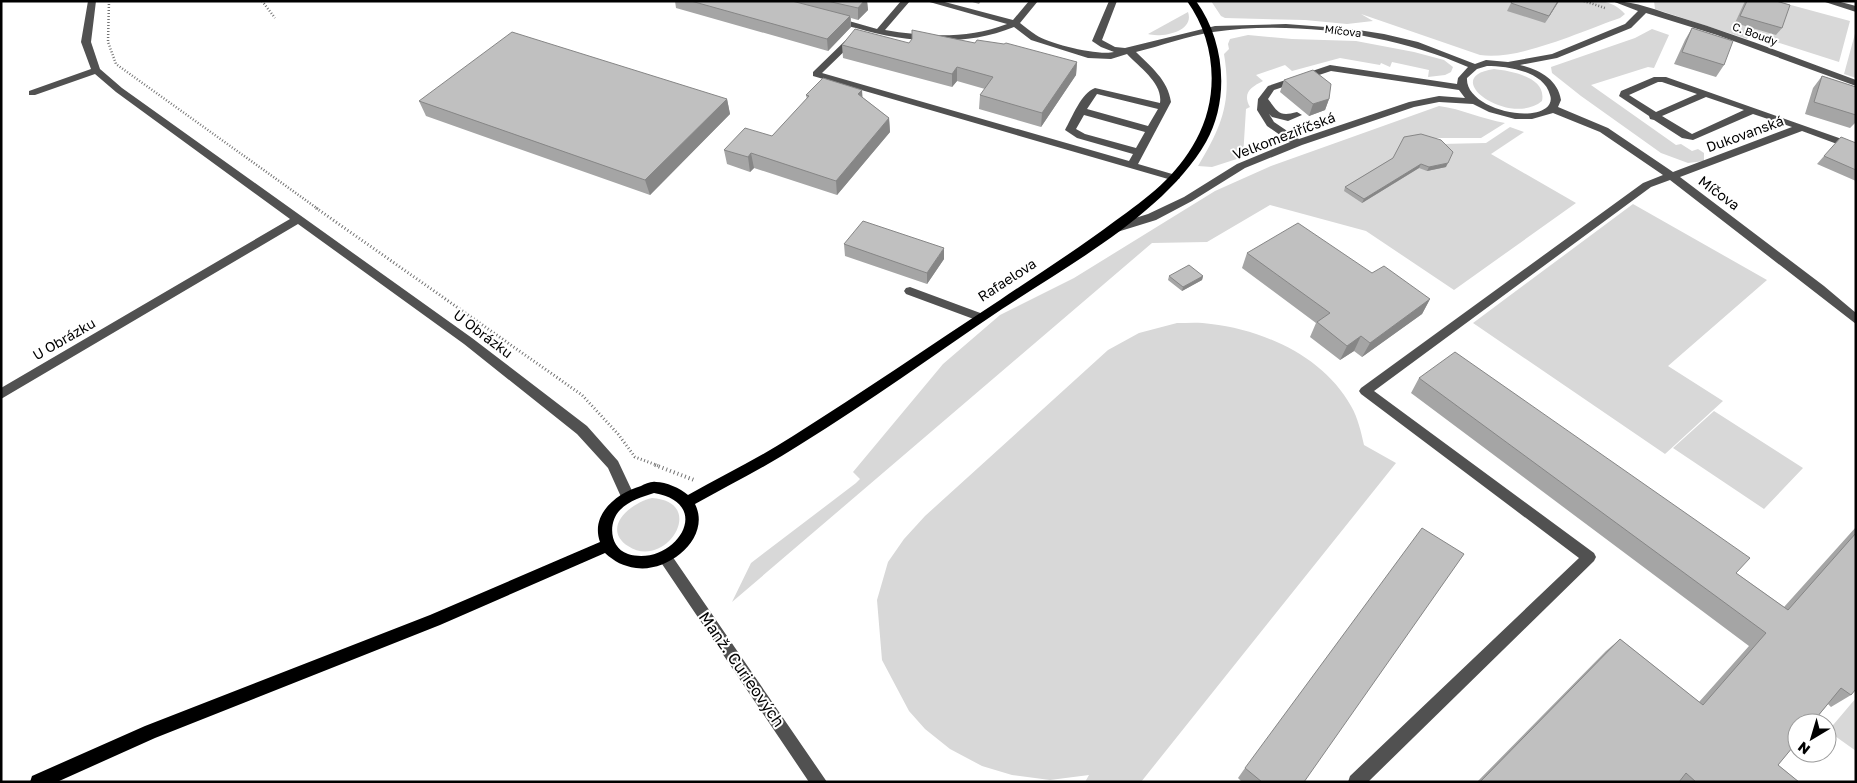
<svg xmlns="http://www.w3.org/2000/svg" width="1857" height="783" font-family="'Golos Text',sans-serif">
<rect width="100%" height="100%" fill="#fff"/>
<path fill="#d8d8d8" d="M1211,1H1601C1611,3 1618,6 1625,14L1620,18C1582,31 1518,61 1480,55L1361,14L1373,21L1347,24L1305,20L1225,18L1221,16Z
M1654,1H1776L1850,21L1839,62L1751,34L1747,39L1655,9Z
M1188,12C1195,32 1161,38 1148,34Z
M1652,29L1669,35L1654,68L1648,67L1591,85L1676,145L1681,144L1692,151L1698,149L1704,153V161L1688,163L1661,153L1581,96L1552,73L1551,67L1635,38Z
M1856,30V78L1844,74Z
M1248,35L1292,39L1356,41L1414,52L1444,60L1453,67L1451,72L1445,75L1428,77L1429,70L1392,62L1390,67L1381,63L1380,65L1340,58L1292,71L1285,65L1256,75L1263,81C1251,87 1242,93 1250,107L1246,109L1243,157L1212,167L1198,166C1222,126 1232,102 1224,54L1229,49L1228,44L1230,39Z
M1494,69C1511,71 1547,77 1542,101C1510,128 1437,77 1494,69Z
M1439,106C1462,109 1482,119 1505,123L1481,138H1420L1440,144L1486,143L1510,127L1524,132L1491,154L1576,203L1454,290L1366,231L1270,205L1207,242L1152,243L732,602L751,563L856,483L860,479L853,472L943,364L1000,315L1074,278L1215,191L1271,166Z
M1633,204L1767,280L1668,366L1723,401L1665,454L1473,323Z
M1177,323C1188,323 1200,322 1211,324C1264,330 1324,357 1351,406C1358,418 1361,432 1364,445L1396,463L1141,782H1085L1089,775L1050,780L1012,775L982,766L950,749L925,729L909,711L882,660L877,600L888,562L904,539L925,516L1108,350L1139,333Z
M1714,411L1803,468L1764,509L1673,448Z
M652,498C709,502 665,571 628,546C601,528 630,503 652,498Z
M1856,698V751L1828,731Z"/>
<g fill="none" stroke-linecap="round" stroke-linejoin="round">
<path stroke="#737373" stroke-width="2.5" stroke-dasharray="1 2" stroke-linecap="butt" d="M109,1L108,42L116,64L318,209
M262,1L275,18
M1584,1L1605,8"/>
<path stroke="#737373" stroke-width="3" stroke-dasharray="1 2.5" stroke-linecap="butt" d="M316,208L582,395L618,434L635,457L659,466"/>
<path stroke="#737373" stroke-width="4" stroke-dasharray="1 3" stroke-linecap="butt" d="M655,465L694,480"/>
<path fill="#515151" fill-rule="evenodd" d="M88,1H96L91,42L100,69L122,88L472,338L587,426L618,461L634,495L632,499L627,501L622,499L608,468L577,434L464,344L298,224L1,399V388L290,219L116,92L95,74L35,95H29V91L91,69L81,42Z
M901,1H910L885,30C925,37 969,39 1007,24L926,1H941L1013,20L1029,1H1038L1020,23C1025,27 1030,31 1036,35C1049,44 1099,56 1114,52L1101,47L1092,41L1109,1H1117L1102,40L1115,47L1125,48L1215,26L1286,24L1352,29L1384,34L1418,42L1475,64L1486,60L1508,62L1552,54L1625,24L1638,11L1612,1C1636,1 1658,11 1682,18C1741,36 1798,59 1856,80V86L1717,35L1646,13L1631,28L1557,58L1520,65C1538,69 1558,79 1561,100L1558,107L1608,128L1673,172L1792,127L1753,114L1693,140L1682,138L1654,120L1650,119L1649,116L1619,96L1621,91L1654,77H1666L1856,144V151L1802,131L1680,177L1824,286L1856,313V324L1670,180L1651,187L1374,391L1594,553L1596,557L1594,561L1368,782H1348L1350,776L1579,558L1361,394L1359,391L1361,388L1643,183L1663,175L1600,132L1553,113L1532,119H1515L1489,112L1473,104L1439,102L1414,107L1302,145L1245,168L1192,201L1156,220L1114,233L1109,229L1110,226L1148,214L1184,197L1237,164L1290,142L1267,126L1257,110L1258,99L1268,86L1330,65L1457,84L1458,78L1468,67C1393,34 1294,20 1213,32C1187,36 1161,46 1136,52C1151,67 1168,80 1171,102L1138,164L1179,176L1180,178L1175,181L813,76V72L851,35H857V39L822,73L1129,161L1133,154L1077,138L1065,130C1072,118 1081,93 1095,88L1160,103C1163,83 1140,68 1127,54L1111,59L1088,58L1031,40L1014,27C965,47 906,43 856,28C848,26 837,25 831,20L835,17L877,29ZM1487,66C1507,66 1544,71 1550,95C1552,100 1550,105 1546,108C1526,123 1465,106 1467,78L1477,69ZM1331,71L1459,90L1465,98L1439,96L1409,102L1299,139L1274,122L1269,114L1272,117L1288,121L1302,115L1297,112C1279,117 1278,112 1268,99L1274,90ZM1658,82H1662L1697,94L1656,112L1629,95ZM1097,94L1158,109L1148,126L1087,109ZM1706,97L1744,110L1692,134L1662,116ZM1084,115L1145,132L1136,148L1085,134L1076,129Z
M1822,1H1837L1856,6V12Z
M910,287L983,314L985,317L979,321L906,294L904,291L906,288Z
M665,551L670,553L827,782H809L660,561L658,557L660,553Z"/>
<path fill="#000" fill-rule="evenodd" d="M1187,1H1196C1225,41 1230,99 1206,142C1166,212 1069,265 1002,309C935,354 869,402 801,444C767,466 731,484 695,504C712,538 668,573 636,568C623,566 615,562 605,553L440,625L155,738L57,782H30L32,776L145,726L430,615L600,542C590,514 617,493 641,486C645,484 651,481 656,482C666,482 680,488 688,495C723,475 759,458 793,436C863,392 931,345 1000,300C1038,274 1078,249 1115,221C1147,198 1177,176 1196,140C1220,97 1216,41 1187,1ZM654,493C717,504 673,568 628,554C609,548 608,522 620,510C630,500 642,497 654,493Z"/>
</g>
<path fill="#a5a5a5" d="M675,1H867L868,10L858,20L851,18V27L828,51L676,8Z
M969,1H981L979,4Z
M1559,1L1545,23L1507,11L1511,3Z
M1745,1H1776L1782,28L1776,35L1735,23Z
M1692,28L1724,65L1716,77L1674,64L1685,40Z
M909,43H975L1077,62L1076,75L1041,127L979,109L980,95L985,89L957,81L952,87L843,58L842,45Z
M1822,76L1856,87V122L1850,128L1805,114L1813,88Z
M1284,80L1329,99L1325,110L1309,116L1280,92Z
M862,90V97L889,118L890,132L837,195L754,168L750,172L727,164L724,150L772,136L807,99L806,95Z
M727,99L730,114L650,195L426,116L419,101Z
M1856,143V181L1817,164L1824,156Z
M1393,158L1446,167L1427,171L1419,168L1362,203L1344,191L1345,187Z
M844,244L944,259L927,284L845,256Z
M1247,253L1372,273L1430,299L1422,314L1362,357L1354,351L1340,360L1310,337L1316,323L1242,268Z
M1169,276H1203L1202,280L1182,291L1168,280Z
M1419,378L1736,573L1784,607L1856,527V689L1851,695L1831,707L1828,704L1778,765L1799,782H1477L1606,651L1620,639L1699,702L1749,646L1411,393Z
M1245,768L1304,782H1242L1238,778Z"/>
<path fill="#868686" d="M864,1H867L868,10L858,20V8Z
M1558,1H1559L1545,23L1549,16Z
M850,16L851,27L828,51L827,39Z
M1077,62L1076,75L1041,127L1042,113Z
M957,67V81L952,87V74Z
M862,90L863,104L858,94Z
M727,99L730,114L650,195L645,180Z
M1329,99L1325,110L1309,116L1313,104Z
M889,118L890,132L837,195L836,181Z
M751,153L754,168L750,172L748,157Z
M1448,163L1446,167L1427,171L1429,167Z
M1421,164L1419,168L1362,203L1364,199Z
M944,248V259L927,284V273Z
M1203,276L1202,280L1182,291L1183,287Z
M1430,299L1422,314L1362,357L1370,343Z
M1361,336L1354,351L1340,360L1347,346Z"/>
<path fill="#c0c0c0" stroke="#868686" d="M691,1H792L850,16L827,39Z
M827,1H864L858,8Z
M1512,1H1558L1549,16L1511,3Z
M1747,1H1776L1790,5L1782,28L1740,16Z
M1692,28L1733,41L1724,65L1682,52Z
M855,29L909,43L912,39V30L975,43L977,40L1004,44L1006,43L1077,62L1042,113L980,95L993,77L957,67L952,74L842,45Z
M512,32L727,99L645,180L419,101Z
M1313,70L1331,84L1329,99L1313,104L1284,80Z
M1822,76L1856,87V115L1814,102Z
M823,78L862,90L858,94L889,118L836,181L751,153L748,157L724,150L745,128L772,136L809,96L806,95Z
M1421,134L1441,140L1453,152L1448,163L1429,167L1421,164L1364,199L1345,187L1393,158L1404,137Z
M1841,137L1856,143V170L1824,156Z
M863,221L944,248L927,273L844,244Z
M1298,223L1372,273L1384,266L1430,299L1370,343L1361,336L1347,346L1317,322L1330,313L1247,253Z
M1189,265L1203,276L1183,287L1169,276Z
M1455,352L1750,558L1736,573L1788,610L1856,533V689L1851,695L1841,688L1812,723H1797V742L1778,765L1799,782H1696L1686,773L1679,782H1480L1620,639L1703,705L1766,633L1419,378Z
M1422,528L1464,554L1304,782H1262L1245,768Z"/>
<g text-anchor="middle" stroke-width="4" stroke-linejoin="round" paint-order="stroke">
<g font-size="11" fill="#000" stroke="#fff">
<text transform="translate(1343 31) rotate(7)" y="4">Míčova</text>
<text transform="translate(1755 34) rotate(20)" y="4">C. Boudy</text>
</g>
<g font-size="14" fill="#000" stroke="#fff">
<text transform="translate(1745 134) rotate(-20)" y="5">Dukovanská</text>
<text transform="translate(1284 136) rotate(-21)" y="5">Velkomeziříčská</text>
<text transform="translate(1719 193) rotate(37)" y="5">Míčova</text>
<text transform="translate(1007 280) rotate(-33)" y="5">Rafaelova</text>
<text transform="translate(483 334) rotate(37)" y="5">U Obrázku</text>
<text transform="translate(64 339) rotate(-30)" y="5">U Obrázku</text>
</g>
<g font-size="16" fill="#000" stroke="#fff">
<text transform="translate(742 669) rotate(55)" y="6">Manž. Curieových</text>
</g>
</g>
<rect width="1857" height="783" fill="none" stroke="#000000" stroke-width="5"/>
<g transform="translate(1812 738) rotate(218)"><circle r="24" fill="#ffffff" stroke="#999999"/>
<path d="M0-4L9 19L0 12L-9 19Z" fill="#000000"/>
<text y="-8" font-size="14" font-weight="bold" text-anchor="middle" fill="#000000">N</text>
</g>
</svg>
